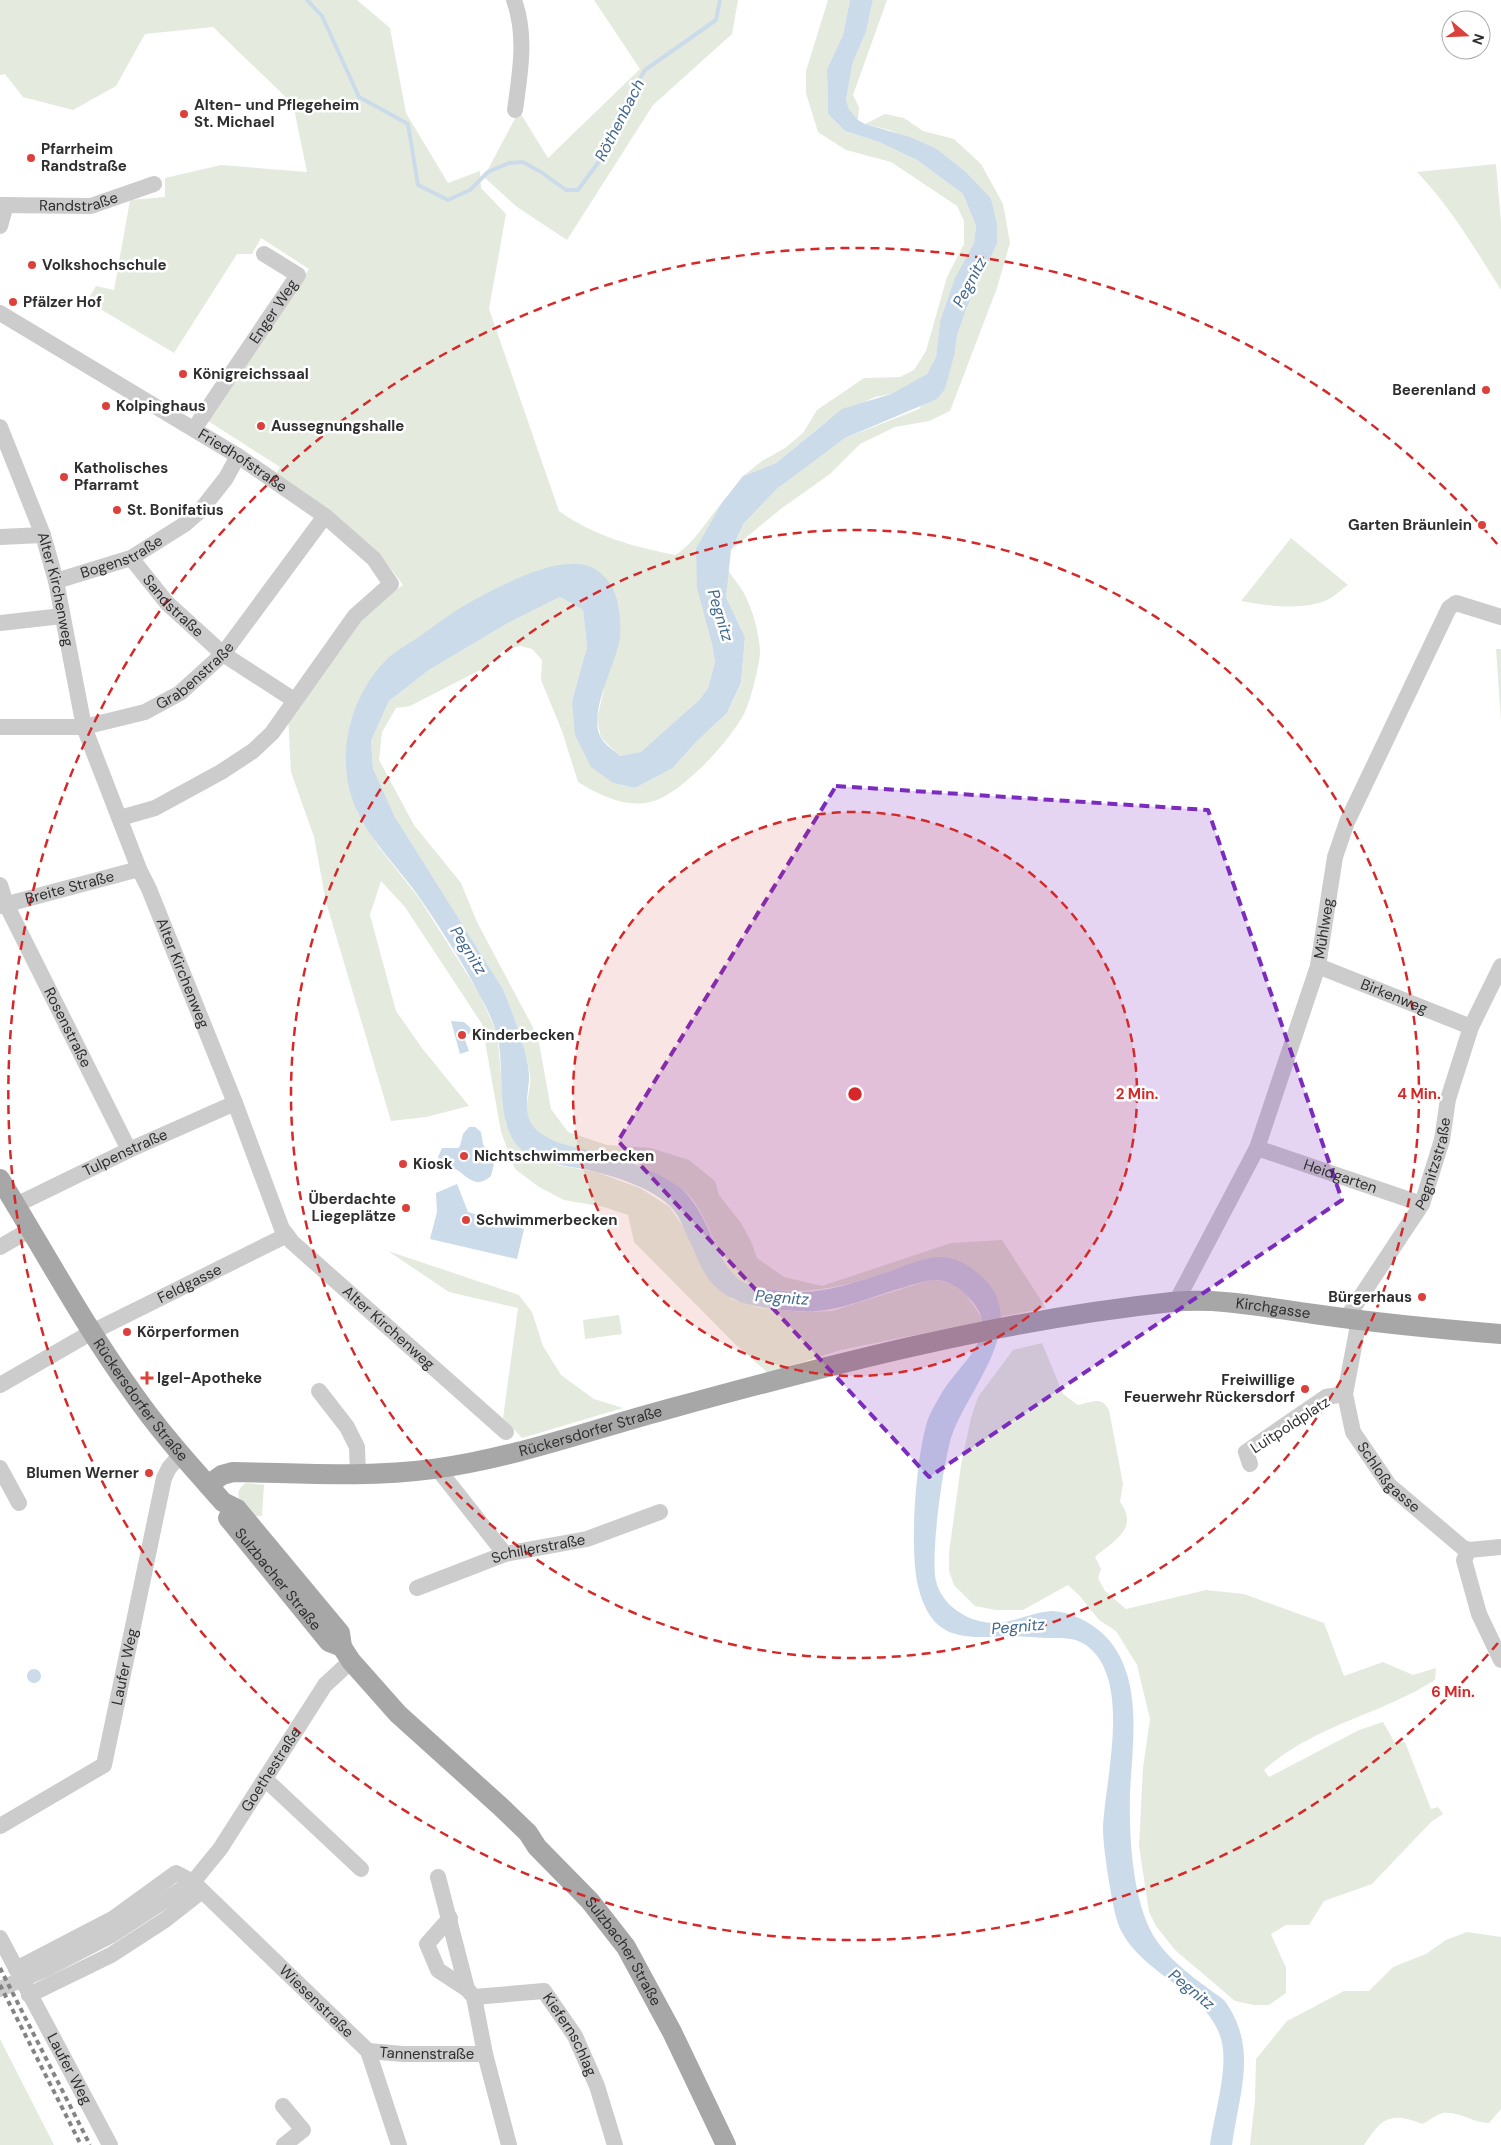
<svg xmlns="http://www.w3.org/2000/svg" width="1501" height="2145" font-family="'DM Sans',sans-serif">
<rect width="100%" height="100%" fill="#fff"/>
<path fill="#e4ebde" d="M0,0H357L390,28L406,113L448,183L480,171L481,188L506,214L489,309L559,511C594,536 634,547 675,555C693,545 707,520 721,504L696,548L715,662L708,688L699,700L641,753L620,756L601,738L597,719L604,689L596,570L387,659L357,812L378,846L419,898L479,993L497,1033L506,1125L557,1165L596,1172L640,1188L670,1207L731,1299L760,1308L804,1312L832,1311L933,1279L952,1284L965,1293L984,1321L841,1350L768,1373L735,1344L634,1242L628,1215L604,1207L564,1200L539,1187L515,1169L501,1132L482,1024L405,907L381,881L370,915L396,1011L422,1048L469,1106L426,1117L391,1121L326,902L314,837L291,772L288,715L356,619L403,585L378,552L276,474L280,467L208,421L309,269L261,238L252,254H237L174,353L87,301L96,286L114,290L130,200L165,197V178L221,165L307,172L293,104L213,27L145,34L116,86L73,110L23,97L5,74L0,75Z
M594,0H738L732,34L653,105L567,240L517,207L484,177L519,111L548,158L640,69Z
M828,0H850L843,35L827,69L828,114L845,131L879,142L917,160L963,194L976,226L974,243L955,279L940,321L936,357L927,374L906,387L891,394L875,397L827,421L776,463L743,476L762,461L785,448L803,433L817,410L864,378L900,377L914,370L926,351L947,277L964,244V221L957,206L891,162L846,150L818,132L806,93V71Z
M873,0H887L853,95L859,107L858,120L849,109L846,100L853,62L866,32Z
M885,114L904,118L923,131L954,139L981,164L1003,204L1010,243L997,288L950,411L929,421L895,427L860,444L830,474L782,508L731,550L744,523L778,488L819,456L845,438L919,409L955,352L957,336L967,307L997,244V223L991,198L966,172L937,149L889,130L865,124Z
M1496,164L1501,222V290C1475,249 1451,207 1417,172Z
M1291,538L1348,585C1342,589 1336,595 1329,599C1306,611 1266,606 1241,601Z
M728,570C734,580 744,590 748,602C754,615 759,635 760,650C761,661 750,702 745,712C731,740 680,796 650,802C625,808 599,795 578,782L562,731L541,680L542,660L532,649L521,646L503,650L486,667L410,706L396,708L382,732L379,760L414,825L461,883L477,922L538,1037L551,1109L568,1132L607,1145L651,1148L689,1160L715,1181L719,1195L741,1223L751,1241L757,1258L784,1277L822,1286L951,1243L1002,1240L1046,1308L1000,1317V1308L921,1261C869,1278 815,1300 759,1287C754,1286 746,1285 741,1282C718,1268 707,1203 680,1188C662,1177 643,1166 623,1159C598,1150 543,1147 530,1123C522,1108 532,1090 530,1075C526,1048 513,1014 503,989L395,817L373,770L371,741L389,701L429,670L508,623L560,597L583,610L587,647L572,701L613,783L635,788L673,768L696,742L727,713L741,684L745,637L726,597Z
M1496,649H1501V721Z
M388,1251L519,1295L532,1312L543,1346L561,1375L594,1399L623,1408L522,1438L503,1418L518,1308L449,1292Z
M619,1315L622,1334L585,1339L583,1320Z
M1042,1343L1063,1394L1078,1405C1091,1403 1101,1395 1109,1410L1123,1484L1120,1502C1140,1529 1113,1541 1095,1557L1101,1569L1098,1578L1105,1591L1126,1609L1206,1590L1244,1594L1324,1623L1344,1676L1383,1662L1413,1675L1436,1668L1435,1680C1380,1715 1314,1725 1264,1770L1269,1777L1359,1730L1383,1722L1395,1743L1405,1742L1431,1809L1438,1807L1443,1814L1431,1822L1372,1884L1324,1901L1309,1925H1286L1271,1934L1286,1968V1993L1269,2005H1254L1235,2001L1175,1950L1156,1926L1149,1912L1139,1846L1143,1768L1150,1719L1137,1665L1116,1631L1099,1620L1079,1595L1068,1585L1023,1610H996L975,1606L954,1585L949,1571V1553L961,1465L971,1418L978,1397L1013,1350Z
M246,1483L264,1485L262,1516H253C244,1506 229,1494 246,1483Z
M1467,1932L1501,1937V2109L1489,2123C1473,2123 1459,2111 1443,2113C1437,2114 1429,2121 1422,2124C1391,2111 1381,2118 1364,2145H1250L1255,2100L1256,2059L1287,2021L1344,1991H1369L1393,1967L1426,1954L1446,1940Z
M0,2039L54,2145H0Z"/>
<path fill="#cbdbea" d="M850,0H873L866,32L853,62L846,100L849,109L858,120L865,124L910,137L937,149L966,172L991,198L997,223V244L967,307L957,336L955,352L945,389L937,399L845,438L778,488L744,523L731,550L726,597L745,637L741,683L727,713L696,742L673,768L635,788L613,783L591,767L575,735L572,701L587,647L583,610L560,597L508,623L429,670L389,701L371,741L373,769L395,817L503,989C511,1009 531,1059 529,1080C528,1095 523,1113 533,1126C550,1148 596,1149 622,1159C641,1166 662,1175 679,1187C686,1192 690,1198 695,1205C710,1226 720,1266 740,1280C751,1289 787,1292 802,1292C830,1292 861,1280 888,1272C905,1266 931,1253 949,1258C964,1261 979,1273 989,1284C1026,1331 965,1393 951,1438C943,1465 930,1556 936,1581C942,1607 971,1624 997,1623C1015,1622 1033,1612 1052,1611C1071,1611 1096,1625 1108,1639C1144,1681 1132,1744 1130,1794C1129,1836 1132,1897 1153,1935C1169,1962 1200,1982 1224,2000C1259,2047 1239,2093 1232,2145H1210C1214,2115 1228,2071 1222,2043C1211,1988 1131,1974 1116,1917C1111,1896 1103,1849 1103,1828C1105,1780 1130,1690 1093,1651C1079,1636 1063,1638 1045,1638C1032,1637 1019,1636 1006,1636C960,1639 931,1639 918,1586C909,1548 916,1456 928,1419C931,1411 936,1403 940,1396C954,1369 998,1339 977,1308C968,1294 953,1281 936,1280C924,1280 910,1286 898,1289C865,1299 833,1314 798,1311C765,1309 725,1306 706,1275C699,1265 695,1251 689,1240C684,1229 679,1215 670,1206C650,1187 614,1176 588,1170C564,1165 533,1164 516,1144C495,1118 506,1064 496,1031C492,1019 486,1006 480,996C464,964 439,926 419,897C399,868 373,844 358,813C333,763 348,697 388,658C397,650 410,643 420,636C437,624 455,610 474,600C502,585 564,551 595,569C606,576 614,587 617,600C620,612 621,626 620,638C616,665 587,713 601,738C606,746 614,750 620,756L641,752L699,700L708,688L715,662L712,644L697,588L696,548L721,504L743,476L776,463L842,409L891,394L927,374L936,357L940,321L955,278L974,243L976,226L963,194L917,160L879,142L845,131L828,114L827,69L843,35Z
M451,1021L464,1022L472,1029L465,1040L469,1051L460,1054Z
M469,1127H475L481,1132L483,1144L494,1164L491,1176C476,1189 469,1178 457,1170C449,1165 441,1166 438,1157L442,1148H458L460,1146L463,1134Z
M457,1184L468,1212L524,1229L517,1259L430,1239L437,1212L436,1193Z
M27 1676a7 7 0 1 1 14 0a7 7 0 1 1-14 0Z"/>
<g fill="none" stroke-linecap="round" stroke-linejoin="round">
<path stroke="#cbdbea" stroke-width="4" d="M307,0L322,16L359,97L408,124L418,185L448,200L470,190L488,172L509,163L523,162L541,172L566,190H578L606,152L618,115L645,70L716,20L720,0"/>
<g stroke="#ccc" stroke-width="16">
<path d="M514,0C527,36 520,73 515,110"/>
<path id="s1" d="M0,205L91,206L154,184"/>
<path d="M0,226L6,205"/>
<path id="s2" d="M0,313L238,456L325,516L374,559L391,584L355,616L272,733L253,751L221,772L155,808L120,818"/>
<path id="s3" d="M0,427L43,535L56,581L84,727L139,869L149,889L235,1103L282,1229L292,1242L506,1432"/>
<path id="s4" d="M194,429L298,275L264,254"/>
<path d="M0,537L43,535"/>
<path id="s5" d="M131,558L167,603L223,654L294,700"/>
<path id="s6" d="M56,581L131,558L185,524L201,510L226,478L238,456"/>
<path d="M0,623L62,616"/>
<path id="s7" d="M0,727H84L145,712L180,693L223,654L325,516"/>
<path id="s8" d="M0,885L6,904L129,1150"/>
<path id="s9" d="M0,906L139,869"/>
<path id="s10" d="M1318,966L1471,1027"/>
<path id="s11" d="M1257,1148L1422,1204"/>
<path id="s12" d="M16,1205L129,1150L235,1103"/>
<path d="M0,1247L31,1229"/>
<path id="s13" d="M1176,1302L1257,1148L1318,966L1335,857L1347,822L1449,608L1456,603L1501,617"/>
<path id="s14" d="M1346,1319L1422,1204L1442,1140L1448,1099L1471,1027L1501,966"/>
<path id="s15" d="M1359,1320L1345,1394L1353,1432L1389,1485L1462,1547L1469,1550L1501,1547"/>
<path id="s16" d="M0,1385L92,1332L287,1235"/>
<path d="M319,1391L347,1427L357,1447L358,1475"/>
<path d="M1250,1464L1246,1452L1326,1397L1345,1394"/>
<path d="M0,1468L19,1503"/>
<path d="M437,1468L505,1554"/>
<path d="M1469,1550L1464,1560L1479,1614L1501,1660"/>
<path id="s17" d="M417,1588L505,1554L587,1539L660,1512"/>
<path d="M265,1779L361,1869"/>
<path id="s18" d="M0,1826L104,1765L164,1478L169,1468L181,1454"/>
<path d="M438,1877L467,1989L474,1997L485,2054L509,2145"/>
<path d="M450,1918L427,1944L438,1970L467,1989"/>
<path id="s19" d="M0,1938L110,2145"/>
<path id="s20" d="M16,1969L114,1918L176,1873L193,1882L368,2051L399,2145"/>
<path id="s21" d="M0,1989L46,1969L110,1936L193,1882L220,1849L325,1685L351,1661"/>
<path d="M29,1995L111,1955L165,1920L202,1891"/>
<path id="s22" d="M474,1997L544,1991L575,2036L597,2086L615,2145"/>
<path id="s23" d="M368,2051L403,2054H485"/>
<path d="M283,2106L303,2130L284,2145"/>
</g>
<g stroke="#a7a7a7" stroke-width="20">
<path id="s24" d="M0,1179C44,1251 84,1325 133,1393C160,1432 192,1467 223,1502L237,1509L340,1633L342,1647L351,1661L398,1714L500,1806L528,1833L537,1847L590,1901L626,1947L672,2032L726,2145"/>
<path id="s25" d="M208,1485L222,1475L233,1472C300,1473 366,1478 433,1469C515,1458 593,1429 672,1408C836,1363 1002,1320 1172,1302C1219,1297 1268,1308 1314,1314C1376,1323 1438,1329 1501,1334"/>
<path id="s26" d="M228,1518L329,1642L342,1647"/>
</g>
<path stroke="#848484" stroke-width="4" stroke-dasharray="5 4" stroke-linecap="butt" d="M0,1968L90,2145
M0,1985L81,2145"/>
</g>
<path fill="#7b2cbf" fill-opacity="0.2" stroke="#7b2cbf" stroke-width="4" stroke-dasharray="10 6" stroke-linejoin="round" d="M836,786L1208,810L1342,1200L929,1477L618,1141Z"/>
<circle cx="855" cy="1094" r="282" fill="#d62828" fill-opacity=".12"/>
<g fill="none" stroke="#d62828" stroke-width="2.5" stroke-dasharray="9 6">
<circle cx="855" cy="1094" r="282"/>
<circle cx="855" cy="1094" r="564"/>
<path d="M1498 1643A846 846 0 1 1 1498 545"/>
</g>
<g fill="#dc403b" stroke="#fff" stroke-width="2">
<circle cx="184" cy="114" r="5"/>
<circle cx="31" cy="158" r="5"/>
<circle cx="32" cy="265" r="5"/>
<circle cx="13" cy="302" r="5"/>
<circle cx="183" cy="374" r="5"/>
<circle cx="1486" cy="390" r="5"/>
<circle cx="106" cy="406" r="5"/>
<circle cx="261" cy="426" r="5"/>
<circle cx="64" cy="477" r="5"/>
<circle cx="117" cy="510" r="5"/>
<circle cx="1482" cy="525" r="5"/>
<circle cx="462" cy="1035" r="5"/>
<circle cx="464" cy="1156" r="5"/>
<circle cx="403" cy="1164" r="5"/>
<circle cx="406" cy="1208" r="5"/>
<circle cx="466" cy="1220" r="5"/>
<circle cx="1422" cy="1297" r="5"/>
<circle cx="127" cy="1332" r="5"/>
<path d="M144.5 1370.5h5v5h5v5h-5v5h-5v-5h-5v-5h5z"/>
<circle cx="1305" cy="1389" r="5"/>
<circle cx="149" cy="1473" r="5"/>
</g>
<g text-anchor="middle" stroke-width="5" stroke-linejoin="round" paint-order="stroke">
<g font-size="15" font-weight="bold" fill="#2f2f2f" stroke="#fff" text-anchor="start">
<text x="194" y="110">Alten- und Pflegeheim<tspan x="194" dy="17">St. Michael</tspan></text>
<text x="41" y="154">Pfarrheim<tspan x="41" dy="17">Randstraße</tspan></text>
<text x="42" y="270">Volkshochschule</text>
<text x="23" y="307">Pfälzer Hof</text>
<text x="193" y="379">Königreichssaal</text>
<text x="1476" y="395" text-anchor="end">Beerenland</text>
<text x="116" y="411">Kolpinghaus</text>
<text x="271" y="431">Aussegnungshalle</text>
<text x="74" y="473">Katholisches<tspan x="74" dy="17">Pfarramt</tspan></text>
<text x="127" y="515">St. Bonifatius</text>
<text x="1472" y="530" text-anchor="end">Garten Bräunlein</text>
<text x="472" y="1040">Kinderbecken</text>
<text x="474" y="1161">Nichtschwimmerbecken</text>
<text x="413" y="1169">Kiosk</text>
<text x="396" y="1204" text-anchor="end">Überdachte<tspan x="396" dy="17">Liegeplätze</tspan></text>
<text x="476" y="1225">Schwimmerbecken</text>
<text x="1412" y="1302" text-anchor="end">Bürgerhaus</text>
<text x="137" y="1337">Körperformen</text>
<text x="157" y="1383">Igel-Apotheke</text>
<text x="1295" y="1385" text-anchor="end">Freiwillige<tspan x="1295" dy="17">Feuerwehr Rückersdorf</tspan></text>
<text x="139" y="1478" text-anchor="end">Blumen Werner</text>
</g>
<g font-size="15" fill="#2f2f2f" stroke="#fff">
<text dy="5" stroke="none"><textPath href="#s1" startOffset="79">Randstraße</textPath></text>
<text dy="5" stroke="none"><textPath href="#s4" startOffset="142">Enger Weg</textPath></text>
<text dy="5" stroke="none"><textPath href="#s2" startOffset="284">Friedhofstraße</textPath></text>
<text dy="5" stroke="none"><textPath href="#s6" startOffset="70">Bogenstraße</textPath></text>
<text dy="5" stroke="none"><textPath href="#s3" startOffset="172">Alter Kirchenweg</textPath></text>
<text dy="5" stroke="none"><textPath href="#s5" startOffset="64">Sandstraße</textPath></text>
<text dy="5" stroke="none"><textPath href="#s7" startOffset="209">Grabenstraße</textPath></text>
<text dy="5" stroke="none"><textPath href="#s9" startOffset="72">Breite Straße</textPath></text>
<text dy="5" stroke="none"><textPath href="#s13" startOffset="404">Mühlweg</textPath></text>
<text dy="5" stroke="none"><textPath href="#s3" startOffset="578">Alter Kirchenweg</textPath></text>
<text dy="5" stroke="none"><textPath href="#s10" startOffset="82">Birkenweg</textPath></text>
<text dy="5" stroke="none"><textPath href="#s8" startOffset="158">Rosenstraße</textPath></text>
<text dy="5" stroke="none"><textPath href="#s12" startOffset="121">Tulpenstraße</textPath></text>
<text dy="5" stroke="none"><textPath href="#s14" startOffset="180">Pegnitzstraße</textPath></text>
<text dy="5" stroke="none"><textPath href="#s11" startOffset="88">Heidgarten</textPath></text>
<text dy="5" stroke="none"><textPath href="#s16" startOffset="215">Feldgasse</textPath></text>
<text dy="5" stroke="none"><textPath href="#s25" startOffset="1089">Kirchgasse</textPath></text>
<text dy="5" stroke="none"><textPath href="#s3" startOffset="998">Alter Kirchenweg</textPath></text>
<text dy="5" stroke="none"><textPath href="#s24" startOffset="262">Rückersdorfer Straße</textPath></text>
<text transform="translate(1290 1425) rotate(-33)" y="5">Luitpoldplatz</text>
<text dy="5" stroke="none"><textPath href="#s25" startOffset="391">Rückersdorfer Straße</textPath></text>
<text dy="5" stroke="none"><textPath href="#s15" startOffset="172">Schloßgasse</textPath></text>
<text dy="5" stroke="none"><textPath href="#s17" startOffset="128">Schillerstraße</textPath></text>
<text dy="5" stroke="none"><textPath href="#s26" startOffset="79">Sulzbacher Straße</textPath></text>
<text dy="5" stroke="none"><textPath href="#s18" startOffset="221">Laufer Weg</textPath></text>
<text dy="5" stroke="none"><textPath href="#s21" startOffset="358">Goethestraße</textPath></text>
<text dy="5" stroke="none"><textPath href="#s24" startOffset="1001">Sulzbacher Straße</textPath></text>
<text dy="5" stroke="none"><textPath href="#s20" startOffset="378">Wiesenstraße</textPath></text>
<text dy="5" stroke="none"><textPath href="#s22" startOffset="121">Kiefernschlag</textPath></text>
<text dy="5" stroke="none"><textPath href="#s23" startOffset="59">Tannenstraße</textPath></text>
<text dy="5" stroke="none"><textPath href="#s19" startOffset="148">Laufer Weg</textPath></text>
</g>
<g font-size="16" font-style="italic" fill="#41688d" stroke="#fff">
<text transform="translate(619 120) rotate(-63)" y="6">Röthenbach</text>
<text transform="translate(969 282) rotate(-62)" y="6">Pegnitz</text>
<text transform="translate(721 615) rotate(73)" y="6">Pegnitz</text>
<text transform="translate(469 950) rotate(58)" y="6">Pegnitz</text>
<text transform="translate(782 1297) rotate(4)" y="6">Pegnitz</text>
<text transform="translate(1018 1626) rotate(-5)" y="6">Pegnitz</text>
<text transform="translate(1192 1989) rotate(39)" y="6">Pegnitz</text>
</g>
</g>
<circle cx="855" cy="1094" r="8" fill="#d62828" stroke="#fff" stroke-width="2.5"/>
<g font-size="15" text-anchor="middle" font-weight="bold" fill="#d62828" stroke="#fff" stroke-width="5" stroke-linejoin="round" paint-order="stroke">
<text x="1137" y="1099">2 Min.</text>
<text x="1419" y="1099">4 Min.</text>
<text x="1453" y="1697">6 Min.</text>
</g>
<g transform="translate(1466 35) rotate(109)"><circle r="24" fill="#ffffff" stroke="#acacac"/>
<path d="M0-4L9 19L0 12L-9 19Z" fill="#dc403b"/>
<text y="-8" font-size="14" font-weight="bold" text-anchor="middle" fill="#2f2f2f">N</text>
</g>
</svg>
